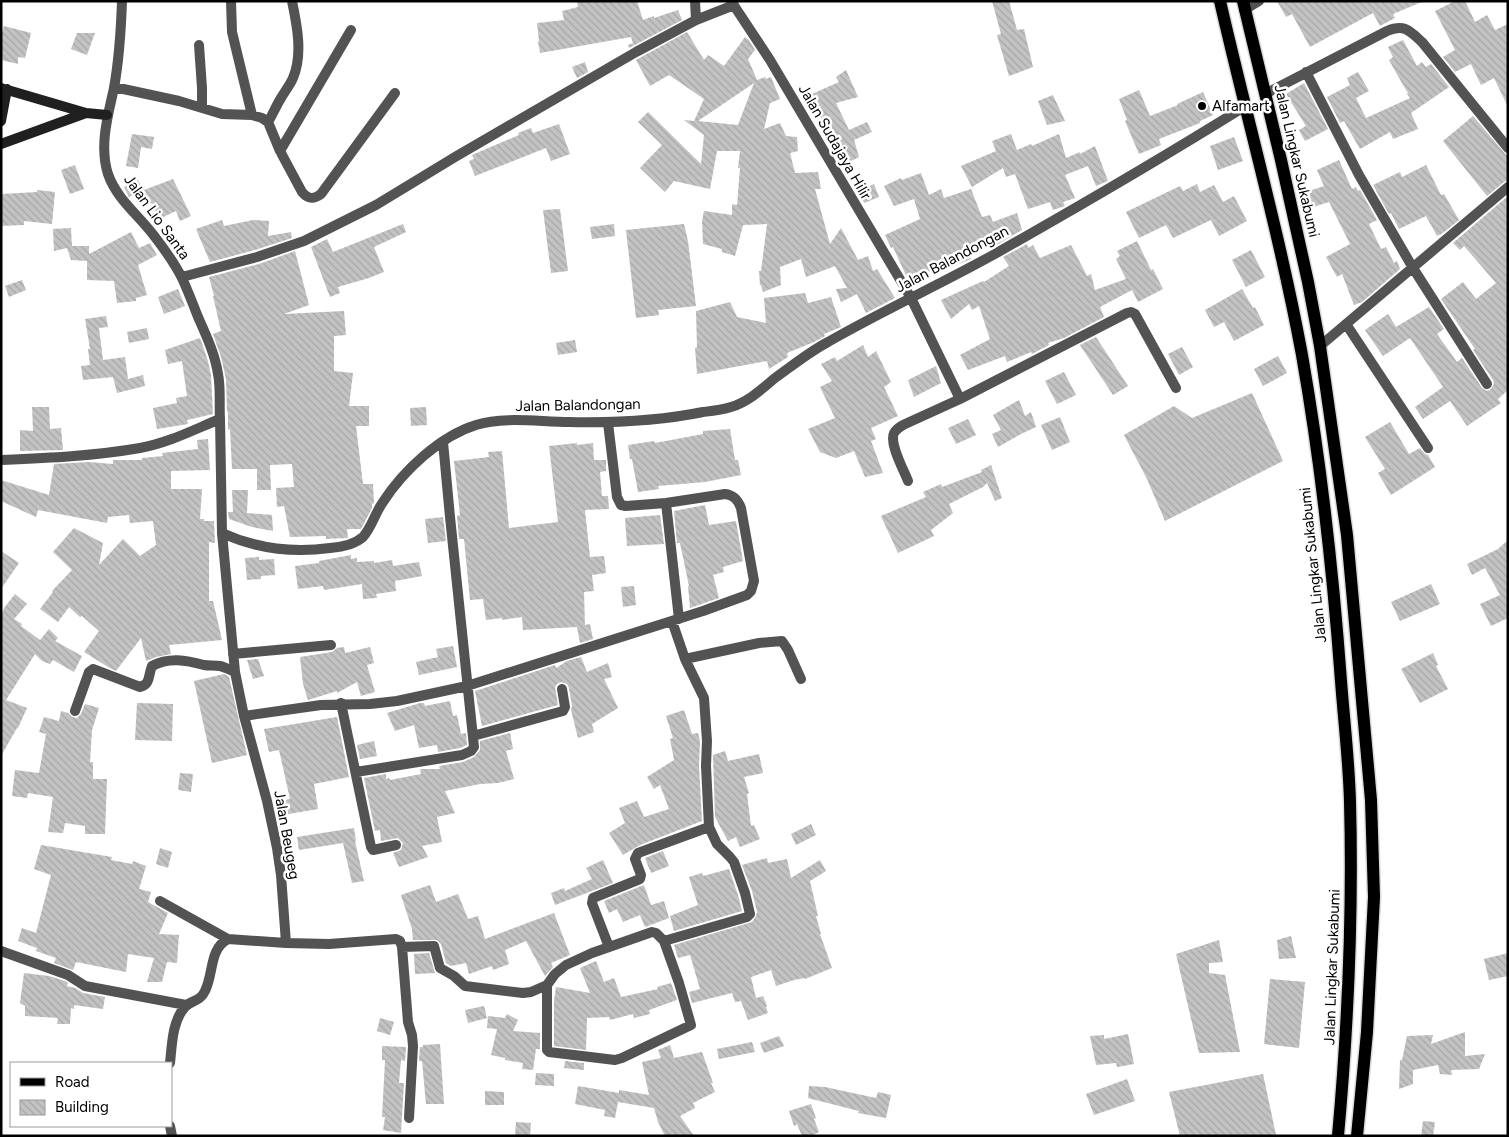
<svg xmlns="http://www.w3.org/2000/svg" width="1509" height="1137" font-family="Figtree,sans-serif">
<defs>
<pattern id="building-back-hatch" width="6" height="6" patternUnits="userSpaceOnUse" patternTransform="scale(1.25)"><rect width="6" height="6" fill="#c3c3c3"/><path d="M-1 5l2 2M0 0l6 6M5-1l2 2" fill="none" stroke="#a6a6a6"/></pattern>
</defs>
<rect width="100%" height="100%" fill="#fff"/>
<path fill="url(#building-back-hatch)" fill-rule="evenodd" d="M577,1H637L643,20L654,16V18L678,10L682,20L629,48L628,45L633,43L631,37L540,53L538,41H539L537,23L564,20L562,11L578,7Z
M992,1H1009L1017,30L1024,29L1033,67L1009,76L997,35L1001,34Z
M1277,1H1424L1393,14L1395,18L1380,26L1373,13L1310,47L1292,14L1286,17Z
M1455,1H1465L1475,22L1487,15L1495,30L1508,24V107L1494,78L1481,85L1471,64L1455,72L1443,57L1455,50L1435,11Z
M4,26L31,33L25,58L18,57V64L1,60V37Z
M687,32L704,60L708,55L724,66L745,37L749,40L755,50L748,59L757,80L765,77L766,79L771,77L780,99L770,103L764,129L780,123L786,136L797,137L798,151L790,153L795,173L818,172L821,189H815L830,244L841,228L858,260L868,256L873,271L877,269L895,298L866,313L857,294L841,302L836,289L847,288L835,266L806,277L801,259L780,267L781,285L763,292L761,285H760L759,271H761L767,224L743,225L735,256L722,252V249L703,244L702,221L704,211L732,215V204L737,205L740,168H738L740,151H717L710,189L674,181L665,192L640,168L662,145L638,122L648,112L701,164L704,135L684,120L694,121L704,99L669,75L650,86L636,60ZM754,83L738,125L698,121Z
M77,33H95L87,55L71,49Z
M1403,40L1417,66L1422,62L1426,67L1431,64L1449,87L1411,113L1418,129L1393,139L1390,132L1360,149L1344,121L1340,123L1327,97L1350,85L1347,78L1358,72L1369,91L1356,98L1366,118L1410,98L1407,94L1408,93L1399,78L1389,60L1393,57L1388,47Z
M585,62L588,72L577,78L572,67Z
M846,70L858,97L836,103L849,130L867,122L872,132L854,140L859,157L841,166L837,160L812,94L839,82L836,77Z
M1304,83L1328,129L1305,141L1299,130L1306,126L1286,94Z
M1139,90L1150,116L1178,105L1177,104L1203,92L1213,115L1200,121V123L1159,139L1161,145L1139,154L1125,121L1127,120L1119,99Z
M1053,95L1065,121L1047,125L1038,101Z
M1473,116L1508,157V180L1504,182L1487,196L1443,141Z
M559,124L570,154L551,161L546,148L475,176L469,161L474,159L472,155L519,135L518,133L531,128L533,133Z
M132,134L154,137L152,149L141,147L138,168L126,166Z
M1011,134L1017,150L1031,144L1032,146L1059,134L1066,158L1080,152V154L1095,146L1108,181L1096,186L1088,166L1065,175L1075,198L1063,202L1065,206L1053,210L1050,202L1028,209L1015,174L1006,177L1003,168L972,187L961,166L996,151L992,141Z
M1234,137L1243,161L1218,170L1210,146Z
M1339,160L1352,189L1356,187L1358,191L1360,190L1377,220L1369,224L1381,249L1386,247L1394,263L1397,261L1400,269L1362,302L1354,305L1342,274L1337,277L1326,257L1350,244L1329,202L1310,208L1306,192L1324,186L1317,170Z
M75,165L84,189L70,194L61,170Z
M1426,165L1441,195L1444,194L1459,220L1443,233L1437,236L1426,216L1399,229L1391,213L1389,214L1373,185L1400,172L1402,177Z
M921,173L929,195L941,189L944,198L971,189L982,217L990,215L993,222L1017,213L1022,230L995,246L993,243L969,255L971,259L935,274L933,270L908,280L893,247L891,248L885,235L920,219L914,199L894,206L884,186L901,178L902,180Z
M173,179L191,216L180,221L176,211L159,219L152,203L150,204L144,190Z
M138,180L143,190L129,197L124,187Z
M874,184L879,197L864,203L859,190Z
M1197,184L1200,192L1214,185L1223,202L1234,196L1247,221L1219,236L1211,220L1173,238L1166,225L1139,238L1126,212L1180,186L1183,191Z
M37,190L55,192L52,224L24,221V225L1,226V194L37,192Z
M1508,196V390L1498,399L1501,403L1467,426L1450,401L1423,419L1415,407L1443,387L1410,338L1383,356L1365,330L1388,314L1396,327L1429,307L1444,329L1437,334L1457,362L1462,358L1482,388L1487,391L1491,389L1494,384L1493,380L1473,350L1475,349L1441,299L1463,282L1476,299L1496,283L1464,246L1460,250L1453,243Z
M560,209L568,271L551,273L543,210Z
M222,220L224,226L253,220L269,221L268,236L291,232L292,238L255,250L210,262L196,229Z
M403,224L406,232L374,247L384,272L369,278L338,287L340,293L330,297L311,247L327,239L333,252Z
M614,224L615,236L592,239L590,227Z
M684,224L688,241L696,306L658,310L659,315L636,318L626,230Z
M71,228L72,246H89V254L131,232L139,248L150,243L157,255L138,265L147,295L136,298V301L117,303L114,281L87,280V261L71,260L67,248L54,251L53,229Z
M1137,241L1151,270L1153,269L1163,289L1138,302L1132,290L1100,307L1104,317L1064,338L1048,343L1049,345L1032,354L1031,352L1007,362L1005,356L968,370L960,355L990,339L979,306L972,310L969,304L951,319L941,300L983,281L984,282L1009,266L1003,257L1027,244L1028,248L1033,245L1040,258L1071,245L1087,276L1091,274L1095,290L1126,279L1116,259L1120,256L1117,251Z
M1251,250L1265,277L1246,287L1232,260Z
M295,251L309,305L284,314L344,311L346,335L334,336V371L353,373L349,406H369V426H356L363,484H373L374,503L372,504V508L361,529H347L348,538L326,539V536L290,537L284,506L277,507L276,488L294,487L292,464L270,465L271,490H257V469H232L230,429L228,430V412H227L226,379L221,357L213,334L221,331L213,296H214L209,277L259,264Z
M22,280L26,290L9,297L5,286Z
M178,289L185,306L164,314L158,297Z
M1242,289L1253,308L1255,307L1264,325L1234,341L1224,322L1214,327L1205,310Z
M805,293L808,303L831,297L841,327L824,334L825,336L814,342L787,353L788,357L769,369L767,361L697,374L695,348L697,347L696,311L730,302L737,317L766,323L764,298Z
M106,316L108,327L99,328L103,360L125,357L128,379L143,375L145,386L117,393L113,377L83,380L81,366L90,365L88,349H90L85,319Z
M147,328L149,339L129,343L127,332Z
M1096,337L1128,386L1113,395L1080,345Z
M200,338L208,361L211,375L213,414L187,420L188,424L157,429L153,408L177,403L176,398L187,396L182,361L168,364L165,350Z
M575,340L577,352L558,355L556,343Z
M863,345L868,357L876,351L891,382L884,387L898,416L871,428L876,439L871,441L883,473L865,477L854,451L836,458L820,452L808,429L835,418L820,387L832,381L821,364L835,357L837,361Z
M1182,347L1193,367L1179,375L1168,354Z
M1278,356L1287,373L1263,386L1254,369Z
M936,366L941,383L914,397L908,380Z
M1064,372L1076,395L1057,404L1045,381Z
M1252,393L1283,461L1165,521L1147,479L1124,435L1174,406L1192,418Z
M1019,400L1025,416L1031,412L1036,427L1021,434L998,447L992,434L1001,430L993,415Z
M32,407H49L50,429L61,428L63,450L20,451V430L33,431Z
M426,407L427,425L411,426L410,408Z
M1060,417L1070,442L1052,450L1041,425Z
M968,419L976,435L956,444L948,428Z
M1390,422L1409,454L1420,448L1425,454L1428,455L1435,467L1391,495L1378,473L1385,469L1365,437Z
M730,429L735,460H738L741,475L705,482L658,486L659,489L638,492L632,459H630L628,445L654,441L655,443L703,434V431Z
M208,439L210,470L171,471V489H202L200,519H204V521H214L215,543L209,542V601H213L222,640L169,645L171,654L156,657L146,661L141,638L116,671L108,667L84,652L99,631L82,616L80,617L69,607L58,622L40,609L53,592L52,591L72,570L53,552L74,528L103,543L99,565L123,539L140,556L156,545L153,521L130,523L129,515L108,517L107,523L38,510L36,517L1,501V480L49,495L54,464L89,462L113,464V460H142V458L163,456L162,453L198,449L197,440Z
M577,443V445L593,443L594,460H606V471L600,472L602,496H608L609,509L585,510L590,557L604,556L606,573L592,575L594,591L584,592L585,625L590,624L593,639L580,643L577,627L523,630L522,617L502,620V618L486,620L483,599L470,600L464,539H459L457,516L460,515L454,461L489,457L488,452L502,451L509,528L558,522L549,446Z
M991,465L1002,498L995,501L987,483L983,487L949,504L953,513L931,530L934,536L898,553L881,516L926,497L923,492L941,484L942,487L982,472L981,470Z
M232,490H248L247,513L272,515L273,531L252,527L229,519L228,512H233Z
M705,505L709,525L736,521L743,561L723,567L724,572L713,575L719,598L690,608L688,586H689L680,543H677L674,511Z
M660,515L664,544L627,546L625,518Z
M443,517L446,541L428,543L425,519Z
M1508,540V618L1491,626L1480,604L1500,595L1485,568L1472,575L1467,564L1498,549Z
M1,551L19,563L1,589Z
M351,555V559L357,558V562L374,561V563L392,560L393,566L419,562L422,576L395,581L396,591L376,594L377,598L363,599L362,584L324,590L323,586L298,589L295,566L319,563V561Z
M259,557V560L274,559L275,575L261,576V579L247,580L245,558Z
M1431,584L1440,604L1400,621L1391,602Z
M634,586L636,605L623,607L621,587Z
M15,594L27,604L14,619L22,624L21,626L40,640L49,629L58,638L55,641L82,656L74,672L53,660L50,664L42,661L35,654L6,700L27,708L18,728H17L1,756V612H3L4,608Z
M453,646L457,667L419,675L416,662L438,657L436,649Z
M344,647L345,653L370,647L374,663L367,665L375,692L361,696L357,682L337,693V691L308,700L303,684L300,657L332,652L337,648Z
M1433,653L1438,665L1436,666L1448,689L1420,703L1401,669Z
M581,657L587,672L608,663L612,677L604,679L618,708L592,724L594,732L578,738L571,710L572,706L569,688L567,684L561,682L557,684L555,687L558,705L482,726L475,691L555,665L556,668L567,661Z
M258,659L264,676L253,679L247,660Z
M224,674L229,677L247,755L212,763L194,681Z
M450,701L453,716L457,715L461,734L466,733L467,745L460,748L438,752L437,745L419,748L414,725L395,731L387,713L420,703H424L425,706Z
M137,703L173,704L172,741L135,740Z
M85,704L99,708L92,730L90,762H93V779H107L105,834H85V826L65,823L63,833L48,832L53,797L28,793L27,798L12,796L15,770L39,773L46,734L39,732L44,717L59,721L61,711L68,713L72,717L77,718L81,714Z
M684,710L692,734L698,733L700,741L699,766L702,821L640,845L623,855L609,833L625,823L619,808L637,801L644,817L669,809L660,785L654,789L647,777L674,760L670,739L673,738L666,716Z
M337,717L349,777L314,784L318,809L277,816L274,802L290,799L279,750L269,752L264,729Z
M510,733L513,749L506,751L514,779L498,783L480,784L445,791L455,813L437,817L442,842L422,846L428,857L399,867L393,853L401,850L403,843L398,838L381,841L380,830L375,831L364,778L386,774V779L389,778L390,780L421,774L420,769H440L439,766L463,762L474,757L480,750V741Z
M374,741L377,756L360,759L357,745Z
M725,751L728,761L759,754L763,773L744,777L749,793L747,794L751,826L754,825L760,839L740,847L736,837L728,841L715,817L713,755Z
M180,773L193,774L191,792L178,790Z
M811,824L816,835L796,845L791,834Z
M354,828L356,841H355L364,881L352,883L343,843L299,850L297,837Z
M41,845L112,857L111,860L132,864L133,861L146,866L139,889L151,892L148,902L168,913L159,934L179,935L177,963L167,962L162,982H147L154,958L128,954L126,972L76,962L73,970L54,963L56,958L36,951L37,948L18,941L22,928L36,933L51,875L34,869Z
M160,848L172,852L168,868L156,864Z
M663,851L669,866L651,873L645,858Z
M767,858L768,863L787,859L791,878L820,860L826,871L810,881L818,916H816L821,934H820L832,968L805,979V978L794,980L776,986L771,970L751,977L756,998L763,996L767,1006L766,1007L768,1013L748,1020L741,1001L735,1002L732,993L692,1003L689,992L700,989L690,955L678,958L674,945L752,922L756,916L757,912L752,891L742,865Z
M603,860L613,883L555,905L551,893L564,888L565,891L592,879L586,868Z
M729,869L738,895L742,911L674,931L670,916L698,905L689,877L702,873L703,876Z
M430,885L436,902L458,894L468,919L478,916L485,939L554,913L570,955L551,963L553,967L545,976L526,941L505,950L509,964L493,970L492,966L469,974L466,963L451,966L446,963L441,944L437,940H413L412,929L401,895Z
M644,885L651,905L664,901L669,918L645,927L640,915L623,922L617,909L609,913L604,901Z
M1291,936L1296,958L1279,959L1277,940Z
M1219,940L1223,962L1209,963V973L1225,975L1240,1052L1199,1053L1176,954Z
M429,953L435,973L415,974L414,954Z
M1508,953V976L1489,980L1484,959Z
M596,961L604,982L614,978L621,997L658,989L657,987L671,983L677,1000L649,1010L650,1014L634,1018L633,1014L610,1020L609,1017L587,1018L586,1050L554,1046V1001L556,987L590,993L580,968Z
M24,973L49,976L65,981L68,983L67,986L75,988L83,993L105,997L103,1009L74,1005V1009L71,1008L70,1024H57L58,1018L25,1016V1006L20,1003Z
M1270,979L1305,982L1299,1048L1264,1044Z
M484,1006L487,1018L468,1023L465,1010Z
M507,1014L518,1020L513,1031L540,1033V1049H536L533,1070L522,1069L523,1063L505,1060V1058L491,1055L497,1029L487,1028L488,1016L505,1018Z
M380,1018L394,1022L390,1035L377,1031Z
M1465,1032V1056L1485,1054L1479,1069L1451,1070L1452,1075L1440,1074L1438,1065L1413,1070V1084L1399,1089L1400,1060H1402L1407,1036L1433,1035L1431,1044Z
M1128,1034L1134,1064L1117,1067L1116,1063L1096,1065L1090,1036L1104,1035V1039Z
M779,1036L784,1046L764,1053L760,1043Z
M752,1042L755,1052L719,1059L717,1049Z
M440,1044L444,1104H426L422,1061H419L420,1047H423V1045Z
M670,1045L674,1058L702,1052L713,1083H711L715,1092L693,1103L695,1108L680,1116L694,1136H665L658,1122L654,1108L618,1102L615,1118L604,1116L605,1110L575,1104L578,1086L619,1093V1090L649,1095L642,1062L661,1058L658,1050Z
M382,1046L406,1047L405,1061L401,1060L399,1083H404L401,1133L383,1130L385,1117H382L385,1060H382Z
M565,1061L584,1063V1070L564,1068Z
M536,1073L554,1074V1086L535,1085Z
M1263,1074L1276,1135L1269,1136H1180L1169,1092Z
M1127,1079L1135,1101L1094,1115L1086,1094Z
M809,1086L825,1087L876,1098L878,1092L891,1095L886,1118L858,1113L859,1111L808,1098Z
M485,1091L504,1092V1105H485Z
M811,1104L816,1118L814,1119L819,1132L811,1136H802L797,1124L794,1126L789,1111Z
M1423,1121L1435,1122L1433,1136H1421Z
M516,1122L531,1123L530,1136H515Z"/>
<g fill="none" stroke-linecap="round" stroke-linejoin="round">
<defs>
<path id="primary" d="M1220,1C1247,119 1280,236 1302,355C1321,463 1333,572 1341,681C1344,721 1349,762 1350,802C1353,913 1348,1025 1338,1136
M1243,1L1281,160L1308,282L1320,346L1347,535L1371,800L1374,897L1367,1032L1357,1136"/>
</defs>
<use href="#primary" stroke="#dbdbdb" stroke-width="15"/>
<path stroke="#535353" stroke-width="10" d="M122,1C121,30 119,60 114,88C108,115 99,146 108,174C117,200 140,216 155,237C165,250 175,264 182,278C188,291 193,304 198,317C206,335 215,354 218,374C221,389 219,404 220,419
M231,1L232,32L252,115
M695,1L696,20
M731,1L770,60L911,298L960,399
M1244,10L1259,1
M199,45L202,88V108
M1306,72L1359,175L1413,268L1487,384
M114,87L179,101L222,114L252,115L262,118L268,122L280,151L302,192C308,199 313,200 321,194L395,93
M1265,94L1387,31C1404,24 1409,30 1422,42L1508,148
M268,122C273,114 276,106 281,98C285,91 290,85 293,78C303,55 297,25 292,1
M280,151L351,30
M182,277L257,257L304,241L376,205L455,157L636,52L696,20L734,5
M1346,324L1428,448
M1320,346L1508,187
M1,460C47,458 94,456 140,448C168,443 193,430 220,419L222,533C257,549 293,553 330,548C342,547 354,545 363,537C372,527 375,513 383,502C403,471 440,436 476,425C505,416 539,422 569,422C614,423 659,421 703,412C712,411 722,410 731,407C748,402 762,389 775,378C792,366 809,352 828,342C882,311 939,285 993,255C1078,207 1162,158 1244,107
M908,481C904,470 889,444 894,433C896,429 900,427 903,425L960,399L1127,313L1131,312L1135,314L1176,388
M666,503L679,619
M233,654L331,645
M685,659L759,643L782,641L788,650L801,679
M341,703L371,847L373,850L396,845
M75,711L89,672L93,669L140,687C151,684 148,675 152,666C169,657 186,660 204,665C209,666 215,665 220,666C225,667 230,670 235,672
M244,716L321,705L370,704L397,701L467,686L703,611L747,595L751,591L754,581L741,508C738,500 734,495 725,494L666,503L626,506L621,505L617,497L608,423
M473,736L563,711L565,707L562,689
M356,772L462,755L471,751L474,747L450,517L443,442
M160,901L228,939
M664,941L747,917L750,914L745,893L734,862L730,857L717,844L709,827L706,766L707,741L704,698L685,659L672,621
M286,943L329,944L396,939L400,941L402,947L408,1022L412,1035L413,1046L409,1118
M402,947L434,946L440,968L454,976L465,986L523,993L531,992L547,985L555,974L566,965L592,953L652,932L656,933L664,941L679,983L691,1025L622,1058L615,1060L549,1052L547,1050V985
M609,947L592,903L593,898L640,879L641,875L635,859L638,853L709,827
M1,951L68,975L85,986L186,1005
M170,1063C172,1046 172,1021 185,1007C191,1000 200,1002 205,991C214,973 209,949 228,939L286,943L281,875L277,848L267,801L244,716L235,672L222,533
M170,1126L172,1136"/>
<path stroke="#202020" stroke-width="10" d="M1,88L86,113L1,144
M86,113L107,115
M1,121L7,89"/>
<use href="#primary" stroke="#000" stroke-width="12"/>
</g>
<circle fill="#000" stroke="#fff" stroke-width="2" cx="1202" cy="106" r="5"/>
<g text-anchor="middle" stroke-width="5" stroke-linejoin="round" paint-order="stroke">
<g font-size="15" fill="#000" stroke="#fff" text-anchor="start">
<text x="1212" y="111">Alfamart</text>
</g>
<g font-size="15" fill="#000" stroke="#fff">
<text transform="translate(835 142) rotate(60)" y="5">Jalan Sudajaya Hilir</text>
<text transform="translate(1297 161) rotate(77)" y="5">Jalan Lingkar Sukabumi</text>
<text transform="translate(157 217) rotate(54)" y="5">Jalan Lio Santa</text>
<text transform="translate(952 259) rotate(-28)" y="5">Jalan Balandongan</text>
<text transform="translate(578 405) rotate(-1)" y="5">Jalan Balandongan</text>
<text transform="translate(1313 565) rotate(-96)" y="5">Jalan Lingkar Sukabumi</text>
<text transform="translate(287 835) rotate(80)" y="5">Jalan Beugeg</text>
<text transform="translate(1332 967) rotate(-88)" y="5">Jalan Lingkar Sukabumi</text>
</g>
</g>
<rect width="1509" height="1137" fill="none" stroke="#000000" stroke-width="5"/>
<rect x="10" y="1062" width="162" height="65" fill="#ffffff" stroke="#999999"/>
<rect x="20" y="1078" width="25" height="8" fill="#000000" stroke="#999999"/>
<text x="55" y="1087" font-size="15" fill="#000000">Road</text>
<rect x="20" y="1100" width="25" height="15" fill="url(#building-back-hatch)" stroke="#999999"/>
<text x="55" y="1112" font-size="15" fill="#000000">Building</text>
</svg>
